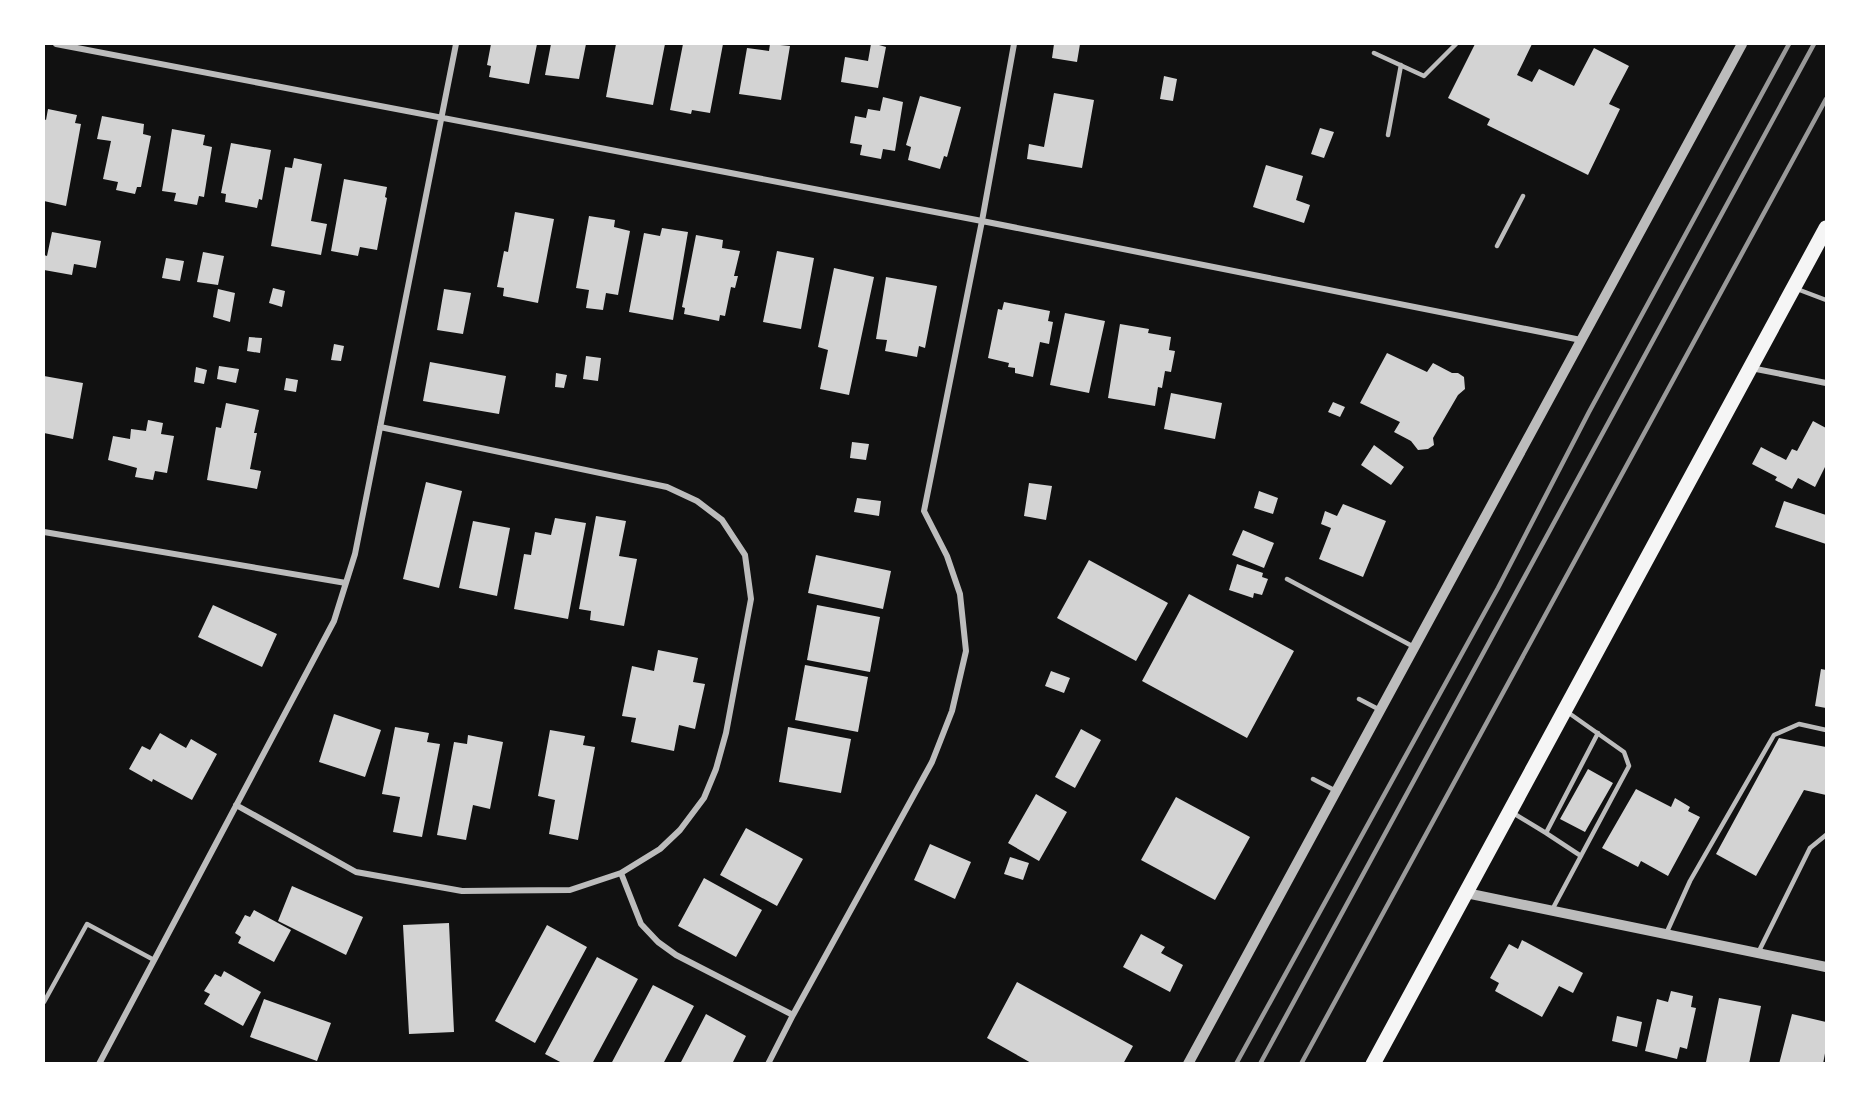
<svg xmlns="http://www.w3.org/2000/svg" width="1870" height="1107" font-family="'Roboto Serif',serif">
<rect width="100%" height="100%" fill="#111"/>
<path fill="#d3d3d3" d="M491,44H537L529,84L489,77L491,66L487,65Z
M551,44H586L579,79L545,75Z
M616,44H665L653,105L606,97Z
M683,44H723L710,113L692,110L691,114L670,110Z
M770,44L790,46L781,100L739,94L747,48L769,51Z
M871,44H879V45L886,47L878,88L841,82L845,57L868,61Z
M1054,44H1080L1077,62L1052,58Z
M1475,44H1532L1517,75L1532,82L1539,69L1574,86L1594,48L1629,66L1609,104L1620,109L1588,175L1487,125L1490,119L1448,98Z
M1164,76L1177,79L1173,101L1160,99Z
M1054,93L1094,100L1082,168L1027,159L1029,144L1044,147Z
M920,96L961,107L947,157L944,156L940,169L908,160L911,147L906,145Z
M883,97L903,102L895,151L883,149L881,159L860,155L862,145L850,143L855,116L866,118L868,109L880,111Z
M48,109L77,115L75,123L81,124L66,206L44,201V119L46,120Z
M102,116L144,124L143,134L151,136L141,187H137L135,194L116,190L118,182L103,179L111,141L97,139Z
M1320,128L1334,132L1324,158L1311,154Z
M172,129L205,135L203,145L212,147L204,197L199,196L197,205L174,201L176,193L162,191Z
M231,143L271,150L262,200L259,199L257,208L225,202L226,194L221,193Z
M294,158L322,164L311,221L327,224L321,255L271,246L285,167L292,168Z
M1266,165L1303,176L1296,200L1310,205L1304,223L1253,207Z
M344,179L387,187L385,197L387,198L377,250L360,247L358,256L331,251Z
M515,212L554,219L538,303L503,296L504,288L497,287L504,251L508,252Z
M589,216L615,220L614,227L630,231L618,295L606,293L603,310L586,308L589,290L576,288Z
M662,228L688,232L673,320L629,312L644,233L660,236Z
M52,232L101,241L96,268L74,264L72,275L44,270V255L47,256Z
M696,235L723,240L722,248L740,251L734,276H738L735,288L731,287L725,316L720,315L719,321L684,314L685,308L682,307Z
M777,251L814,258L801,329L763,322Z
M203,252L224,256L218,285L197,282Z
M166,258L184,261L180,281L162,278Z
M834,268L874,277L849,395L820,389L828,350L818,347Z
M886,277L937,286L925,348L919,346L917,357L885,351L887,340L876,339Z
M273,288L285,291L282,307L269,303Z
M218,289L235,293L230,322L213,317Z
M444,289L471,293L463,334L437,330Z
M1004,302L1050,311L1048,321L1053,322L1049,344L1040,342L1033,377L1015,373V368L1008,367L1009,363L988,358L998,309L1002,310Z
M1065,313L1105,321L1089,393L1050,385Z
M1120,324L1149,329L1148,333L1171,337L1169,350L1175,351L1171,372L1165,371L1162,388L1158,387L1155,406L1108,398Z
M249,337L262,338L260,353L247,351Z
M334,344L344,346L341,361L331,360Z
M1387,353L1427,372L1433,363L1452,373H1458L1464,377L1465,389L1458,395L1433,438L1434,445L1428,449L1418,450L1411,441L1394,432L1400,422L1360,403Z
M586,356L601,358L598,381L583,379Z
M430,362L506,376L499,414L423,401Z
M219,366L239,369L236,383L217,379Z
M196,367L207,370L204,384L194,382Z
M556,373L567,375L564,388L555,387Z
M44,376L83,383L73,439L44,433Z
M286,378L298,380L296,392L284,390Z
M1171,393L1222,403L1215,439L1164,429Z
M1333,402L1345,407L1340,417L1328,412Z
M226,403L259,410L254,433H257L250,469L261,471L257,489L207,480L216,427L221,428Z
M148,420L163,423L161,434L174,436L167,473L155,471L153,480L135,477L137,468L108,460L113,436L130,439L131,429L146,431Z
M1813,421L1826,428V465L1815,487L1798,478L1792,489L1775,480L1777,477L1752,464L1761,447L1786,460L1792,449L1797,451Z
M852,442L869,444L866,460L850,458Z
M1374,445L1404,467L1391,485L1361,465Z
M426,482L462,491L439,588L403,579Z
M1029,483L1052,486L1046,520L1024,516Z
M1259,491L1278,498L1273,514L1254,508Z
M857,498L881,501L879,516L854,512Z
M1784,501L1826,515V544L1775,527Z
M1343,504L1386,521L1363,577L1319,559L1331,528L1321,524L1325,511L1337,516Z
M596,516L626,521L619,556L637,559L624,626L590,620L591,611L579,609Z
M555,518L586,523L568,619L514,609L524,554L531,555L535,532L551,535Z
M473,521L510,528L497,596L459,588Z
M1243,530L1274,543L1264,568L1232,555Z
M816,555L891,571L883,609L808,593Z
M1089,560L1168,603L1136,661L1057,618Z
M1237,564L1263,573L1262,577L1268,579L1262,595L1254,593L1253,598L1229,590Z
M1189,594L1294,651L1247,738L1142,681Z
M213,605L277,634L262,667L198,637Z
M817,605L880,617L870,672L807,660Z
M658,650L698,658L693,682L705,684L695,729L679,725L674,751L631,742L636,718L622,716L632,666L654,671Z
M805,665L868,677L858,732L795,720Z
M1821,669L1826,670V708L1815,706Z
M1051,671L1070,678L1064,693L1045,686Z
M334,714L381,730L365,777L319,762Z
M395,727L429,733L427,742L440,744L422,837L393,832L400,797L382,794Z
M788,727L851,739L841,793L779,782Z
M1081,729L1101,740L1075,788L1055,777Z
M550,730L585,736L583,745L595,747L578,840L549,834L555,800L538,796Z
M160,733L186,748L191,739L217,754L192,800L153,779L152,782L129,769L142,746L150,750Z
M468,735L503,742L490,809L473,805L466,840L437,835L454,742L467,744Z
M1779,738L1826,747V795L1804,790L1756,876L1716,854Z
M1588,769L1613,783L1585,832L1560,819Z
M1636,789L1671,807L1675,798L1690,807L1688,811L1700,817L1668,876L1641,861L1638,867L1602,848Z
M1036,794L1067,812L1039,861L1008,843Z
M1176,797L1250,837L1215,900L1141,860Z
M746,828L803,859L777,906L720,875Z
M930,844L971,862L955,899L914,880Z
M1010,857L1029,863L1023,880L1004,874Z
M704,878L762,910L736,957L678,926Z
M292,886L363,917L346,955L278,921Z
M254,910L291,930L274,962L238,943L241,937L235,933L245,915L250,917Z
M449,923L454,1032L409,1034L403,925Z
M547,925L587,947L535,1043L495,1021Z
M1141,934L1165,947L1161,953L1183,965L1170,992L1123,967Z
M1522,940L1583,973L1573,993L1559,986L1542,1017L1495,991L1499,983L1490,978L1509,944L1518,949Z
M597,957L638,979L592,1064H564L545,1054Z
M224,971L261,992L243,1026L204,1004L210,994L204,991L215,974L221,977Z
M1017,982L1133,1046L1123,1064H1033L987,1038Z
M653,985L694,1006L663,1064H611Z
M1671,991L1693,996L1691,1007L1696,1008L1687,1049L1680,1047L1677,1059L1645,1051L1657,999L1668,1002Z
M1719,998L1761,1006L1749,1064L1706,1062Z
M264,999L331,1023L317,1061L250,1037Z
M706,1014L746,1036L732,1064H680Z
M1792,1014L1826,1022V1048L1823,1064H1779Z
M1617,1016L1642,1022L1637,1047L1612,1041Z"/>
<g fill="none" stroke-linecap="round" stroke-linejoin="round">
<path stroke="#bcbcbc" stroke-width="4.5" d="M1374,53L1424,76L1456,44
M1388,135L1401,65
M1497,246L1523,196
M1797,289L1826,300
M1287,579L1414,647
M1359,699L1380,710
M1313,779L1336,791
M1513,813L1546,833L1598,733
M1546,833L1581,856
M1552,910L1629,766L1624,752L1566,711
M1666,934L1690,881L1774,735L1799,724L1826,730
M1758,953L1810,848L1826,835
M44,1002L87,924L154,960"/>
<path stroke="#bcbcbc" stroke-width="6" d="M56,44L982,221L1581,340
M1751,368L1826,383
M44,532L346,583
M236,805L356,872L462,891L570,890L621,873L660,849L680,830L704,798L716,769L726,733L751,599L745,555L722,520L697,501L667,487L380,427
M621,873L641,924L658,942L676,955L793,1015
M99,1064L334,621L355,554L456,44
M768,1064L793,1015L932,762L952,711L966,651L960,594L947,556L924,511L982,221L1014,44"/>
<path stroke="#bcbcbc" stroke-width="10" d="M1466,893L1826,967
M1188,1064L1742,44"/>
<path stroke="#f5f5f5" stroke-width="15" d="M1373,1064L1826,228"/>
<path stroke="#9a9a9a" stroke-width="4.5" d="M1236,1064L1498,588L1589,412L1789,44
M1260,1064L1814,44
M1301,1064L1826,99"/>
</g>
<rect width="1870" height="1107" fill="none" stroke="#ffffff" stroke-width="90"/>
</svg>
